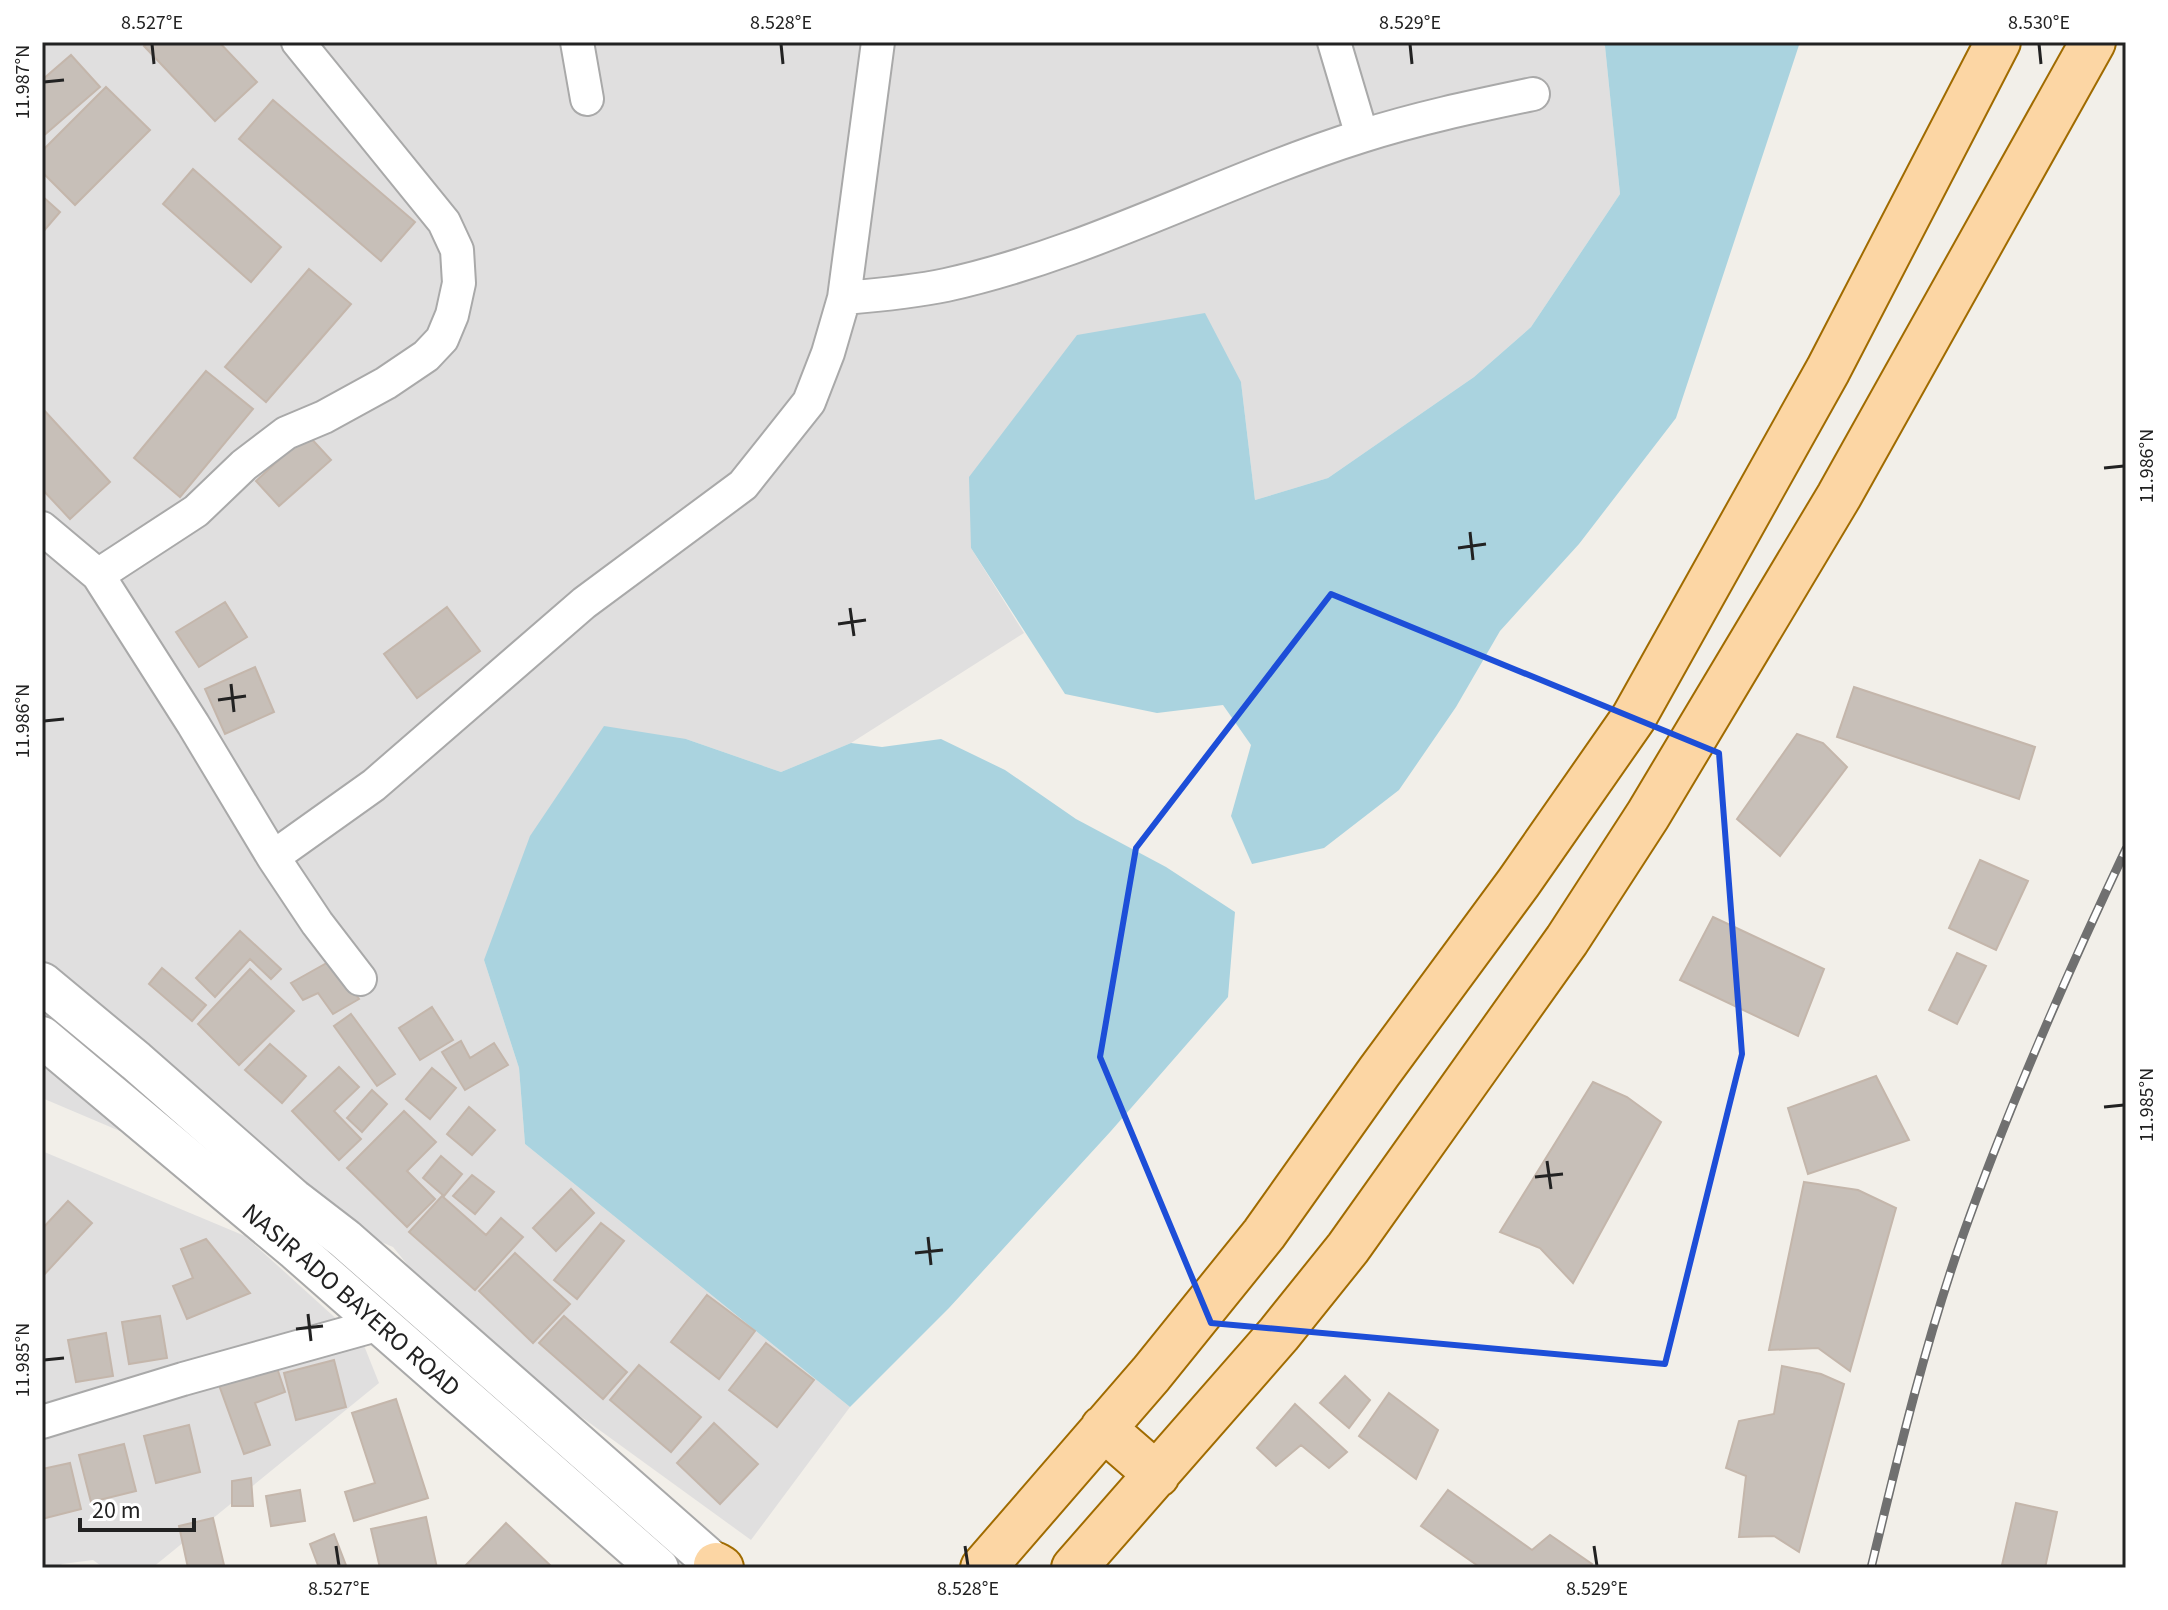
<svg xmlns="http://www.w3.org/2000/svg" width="2168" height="1610" font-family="'Source Sans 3',sans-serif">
<rect width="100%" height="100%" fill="#f2efe9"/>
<path fill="#e0dfdf" d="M42,42H1601L1605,46L1620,194L1531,327L1474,377L1328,478L1255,500L1241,382L971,548L1024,633L851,743L781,772L686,739L484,960L519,1068L525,1144L850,1407L751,1540L460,1329L393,1247L42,1098Z
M42,1151L245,1236L363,1343L379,1383L152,1568H104L93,1560L62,1564L58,1568H42Z"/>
<path fill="#aad3df" d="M1601,42H1800L1676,418L1579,544L1500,631L1456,707L1399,790L1324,848L1252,864L1231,816L1251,745L1223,705L1157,713L1065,694L971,548L969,477L1077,335L1205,313L1241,382L1255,500L1328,478L1474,377L1531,327L1620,194L1605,46Z
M604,726L686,739L781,772L851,743L882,747L941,739L1005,770L1076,819L1166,867L1235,912L1228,997L1111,1131L949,1308L850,1407L525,1144L519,1068L484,960L530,836Z"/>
<path fill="#c7bfb8" stroke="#c4b6ab" stroke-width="2" d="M149,42H219L257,82L215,121L144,46Z
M71,55L100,87L42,137V80Z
M106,87L150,130L75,205L42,172V151Z
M273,100L415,222L381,261L239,139Z
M193,169L281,247L251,282L163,204Z
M42,196L60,212L42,233Z
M309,269L351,304L266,402L225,367Z
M206,371L253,409L180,497L134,458Z
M42,408L110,482L70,519L42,489Z
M307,434L331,460L279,506L256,481Z
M225,602L247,637L199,667L176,632Z
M447,607L480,651L417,698L384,654Z
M255,667L274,712L225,734L205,689Z
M1854,687L2035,747L2019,799L1837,737Z
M1797,734L1823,743L1847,767L1780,856L1737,819Z
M1980,860L2028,881L1996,950L1949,928Z
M1713,917L1824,969L1798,1036L1680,980Z
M240,931L281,969L271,979L250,959L215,997L196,978Z
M1957,953L1986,966L1957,1024L1929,1010Z
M332,960L359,999L333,1014L318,993L303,1000L291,983Z
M162,968L206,1005L192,1021L149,984Z
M250,969L294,1011L239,1065L198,1024Z
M432,1007L453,1040L420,1060L399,1028Z
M351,1014L395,1074L377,1086L334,1026Z
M461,1041L470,1058L494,1043L508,1065L465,1090L442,1052Z
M270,1044L306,1076L282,1103L245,1070Z
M339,1067L359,1087L334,1111L361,1139L339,1160L292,1111Z
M432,1068L456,1088L430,1119L406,1099Z
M1876,1076L1909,1140L1808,1174L1788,1108Z
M1593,1082L1627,1097L1661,1122L1573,1283L1540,1248L1500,1232Z
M372,1090L387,1104L362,1132L347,1118Z
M469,1107L495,1130L472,1155L447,1134Z
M404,1111L436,1142L407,1171L435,1199L407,1227L347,1168Z
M441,1156L462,1174L444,1196L423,1178Z
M472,1175L494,1192L475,1214L453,1196Z
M1804,1182L1858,1190L1896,1208L1850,1371L1818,1348L1769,1350Z
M571,1189L594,1213L556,1251L533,1228Z
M442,1196L486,1235L501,1218L523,1237L475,1290L409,1232Z
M68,1201L92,1223L42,1277V1229Z
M601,1223L624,1241L577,1299L554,1280Z
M206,1239L250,1293L187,1319L173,1286L193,1278L181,1249Z
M515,1253L570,1304L533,1343L479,1291Z
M707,1295L755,1331L719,1379L671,1342Z
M160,1316L167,1358L129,1364L122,1322Z
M564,1316L627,1372L603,1399L539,1343Z
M106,1333L113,1376L76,1382L68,1340Z
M766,1343L814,1380L777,1427L729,1390Z
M334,1360L346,1407L296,1420L284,1373Z
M276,1365L285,1392L255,1403L270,1445L244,1454L219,1385Z
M639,1365L701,1417L671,1452L610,1400Z
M1782,1366L1821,1374L1844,1384L1799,1552L1774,1536L1739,1537L1746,1476L1726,1468L1739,1421L1774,1414Z
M1345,1376L1370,1400L1349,1428L1320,1403Z
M1389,1393L1438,1430L1416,1479L1359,1436Z
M396,1399L428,1498L354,1521L345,1492L375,1483L352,1413Z
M1295,1404L1347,1452L1329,1468L1301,1445L1276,1466L1257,1448Z
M714,1423L758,1464L720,1504L677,1463Z
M189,1425L200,1472L156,1483L144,1436Z
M124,1444L136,1491L91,1502L79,1455Z
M70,1463L81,1509L42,1519V1469Z
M251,1478L253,1506H232V1481Z
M300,1490L305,1521L271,1526L266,1496Z
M1448,1490L1532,1550L1550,1535L1592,1564L1589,1568H1481L1421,1526Z
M2016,1503L2057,1512L2045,1568L2002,1565Z
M426,1517L437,1568H380L371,1529Z
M213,1518L224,1565L188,1568L179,1526Z
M506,1523L553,1568H469L466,1565Z
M334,1534L347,1568H319L310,1544Z"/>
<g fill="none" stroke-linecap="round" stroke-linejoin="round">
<defs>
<path id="minor" d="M577,42L587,99
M1334,42L1362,136
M844,298C879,295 913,292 946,285C1091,253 1222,180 1362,136C1418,118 1476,106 1533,94
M42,528L98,575L193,724L273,857L317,923L360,979
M98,575L196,511L244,465L286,433L324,417L386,383L426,356L442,339L452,315L459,283L457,250L444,222L298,42
M273,857L374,785L584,603L743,485L809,402L828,353L844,298L878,42
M42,1422L183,1379L380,1324"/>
<g id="tertiary">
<path d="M42,983L136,1061L293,1199L345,1239L719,1568"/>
<path id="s1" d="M42,1037L296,1250L658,1568"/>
</g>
<path id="primary" d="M1103,1428L1157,1475
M716,1565L721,1568
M983,1568L1151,1374L1264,1234L1379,1072L1519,882L1634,717L1828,370L1998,42
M1074,1568L1279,1334L1348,1248L1567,940L1648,815L1839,496L2093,42"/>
</defs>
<use href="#minor" stroke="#a9a9a9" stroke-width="36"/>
<use href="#tertiary" stroke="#a9a9a9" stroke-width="44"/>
<use href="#primary" stroke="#a06b00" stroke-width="48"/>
<use href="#minor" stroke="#fff" stroke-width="32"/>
<use href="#tertiary" stroke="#fff" stroke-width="40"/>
<use href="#primary" stroke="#fcd6a4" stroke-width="44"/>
<defs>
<path id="rail" d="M1871,1568C1898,1456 1925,1343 1963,1235C2010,1103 2066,976 2126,849"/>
</defs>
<use href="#rail" stroke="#707070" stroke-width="9"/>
<use href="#rail" stroke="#fff" stroke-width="6" stroke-dasharray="18" stroke-linecap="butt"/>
</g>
<path fill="none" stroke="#1d4ed8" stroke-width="6" stroke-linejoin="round" d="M1331,594L1719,753L1742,1054L1665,1364L1211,1323L1100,1057L1136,848Z"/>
<path fill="none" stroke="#222" stroke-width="3" d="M152,44L154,64M781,44L783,64M1410,44L1412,64M2039,44L2041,64M44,82L64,80M2104,468L2124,466M1470,532L1473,560M1458,548L1486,544M850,608L854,636M838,624L866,620M231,684L234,712M218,700L246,696M44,721L64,719M2104,1107L2124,1105M1547,1161L1551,1189M1535,1177L1563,1174M928,1237L931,1265M915,1253L943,1250M308,1314L311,1341M296,1329L323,1326M44,1360L64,1358M336,1546L339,1566M965,1546L968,1566M1594,1546L1597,1566"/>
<g text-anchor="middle" stroke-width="6" stroke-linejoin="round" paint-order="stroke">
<g font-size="26" fill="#222" stroke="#fff">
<text dy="9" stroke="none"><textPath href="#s1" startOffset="406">NASIR ADO BAYERO ROAD</textPath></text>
</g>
</g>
<rect width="2168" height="1610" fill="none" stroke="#ffffff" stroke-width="88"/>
<path d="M80 1518v12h114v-12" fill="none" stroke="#222222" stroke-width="4"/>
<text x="92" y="1518" font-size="24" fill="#222222" stroke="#ffffff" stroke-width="6" paint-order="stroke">20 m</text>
<rect x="44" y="44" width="2080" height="1522" fill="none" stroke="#222" stroke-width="3"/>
<g font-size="20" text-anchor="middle" fill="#222">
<text x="152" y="29">8.527°E</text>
<text x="781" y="29">8.528°E</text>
<text x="1410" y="29">8.529°E</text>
<text x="2039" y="29">8.530°E</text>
<text transform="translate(22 82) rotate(-90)" y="7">11.987°N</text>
<text transform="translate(2146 466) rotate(-90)" y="7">11.986°N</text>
<text transform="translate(22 721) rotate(-90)" y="7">11.986°N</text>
<text transform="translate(2146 1105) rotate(-90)" y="7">11.985°N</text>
<text transform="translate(22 1360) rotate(-90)" y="7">11.985°N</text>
<text x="339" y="1595">8.527°E</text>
<text x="968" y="1595">8.528°E</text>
<text x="1597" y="1595">8.529°E</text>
</g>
</svg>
